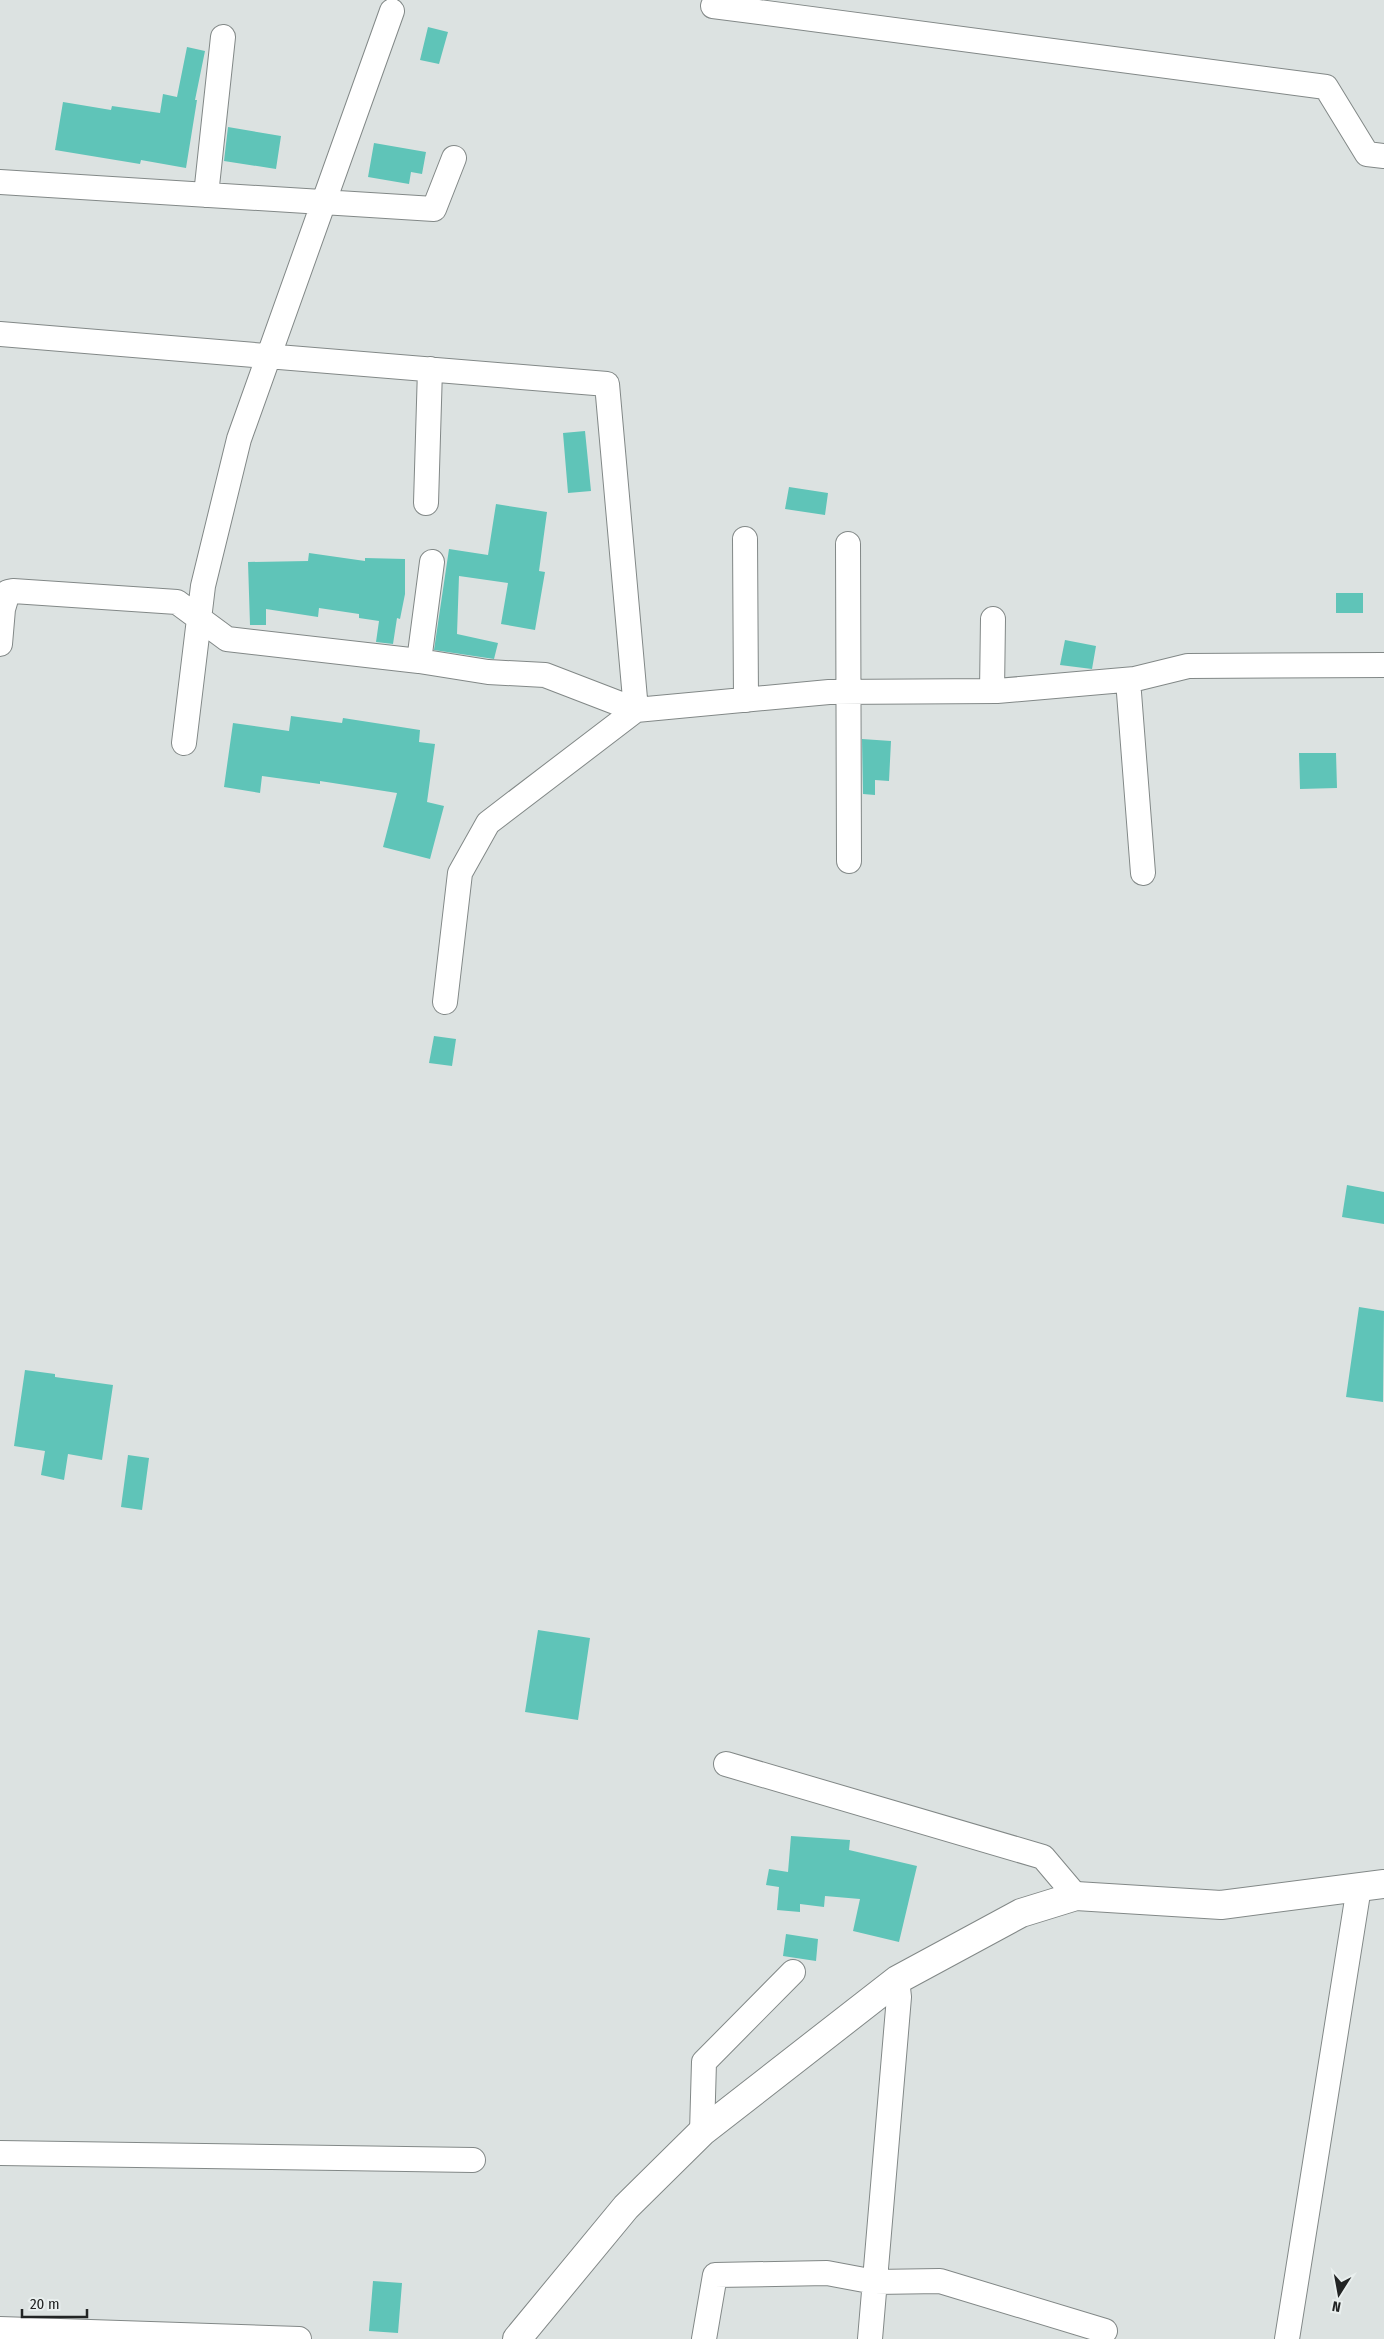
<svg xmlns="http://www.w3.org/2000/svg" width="1384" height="2339" font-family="'Fira Sans Condensed',sans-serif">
<rect width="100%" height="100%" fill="#dce2e1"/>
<path fill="#5fc4b8" d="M428,27L448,32L439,64L420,60Z
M187,47L205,51L195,100H197L186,168L141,160L140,164L55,150L63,102L111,110L112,106L160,113L163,94L177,97Z
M228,127L281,136L276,169L224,161Z
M374,143L426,152L422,174L411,172L409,184L368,177Z
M585,431L591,491L568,493L563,433Z
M789,487L828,493L825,515L785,509Z
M496,504L547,512L539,571L545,572L535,630L501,624L508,583L459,576L457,634L498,643L494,659L434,650L449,549L488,555Z
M309,553L365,561V558L405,559V594L400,619L397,618L393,644L376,642L379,621L359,618V614L319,608L318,617L266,609V625H250L248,562L308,561Z
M1336,593H1363V613H1336Z
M1065,640L1096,646L1092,669L1060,665Z
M291,716L342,723L343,718L420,730L419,742L435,744L427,802L444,806L430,859L383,847L397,793L320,781V784L262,776L260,793L224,787L233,723L289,731Z
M862,739L891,741L889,781L875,780V795L863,794Z
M1299,753H1336L1337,788L1300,789Z
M434,1036L456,1039L452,1066L429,1063Z
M1347,1185L1384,1192V1224L1342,1217Z
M1359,1307L1384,1311L1383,1402L1346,1397Z
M25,1370L55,1374V1377L113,1385L102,1460L68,1454L64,1480L41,1475L45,1451L14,1446Z
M128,1455L149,1458L142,1510L121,1507Z
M538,1630L590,1638L578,1720L525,1712Z
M791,1836L850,1840L849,1850L917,1866L899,1942L853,1931L860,1899L825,1896L824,1907L800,1904V1912L777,1910L779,1887L766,1885L769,1869L788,1872Z
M786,1934L818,1939L816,1961L783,1956Z
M373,2281L402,2283L398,2333L369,2331Z"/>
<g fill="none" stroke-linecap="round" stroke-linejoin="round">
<defs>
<path id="minor" d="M713,6L1326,87L1367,154L1384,156
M0,182L434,209L454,158
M206,195L223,37
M0,334L607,384L636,710L488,823L460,873L445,1002
M426,503L430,369
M745,539L746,700
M848,544L849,861
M0,644L3,609L8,592L13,591L177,602L227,639L419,661L488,672L545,675L636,710L829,692L997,691L1135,679L1188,666L1384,665
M419,661L432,562
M1128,680L1143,873
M992,691L993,619
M184,743L203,586L239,439L392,11
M726,1764L1043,1857L1076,1896
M702,2132L704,2062L793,1972
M0,2153L473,2160
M0,2329L299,2339
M704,2339L715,2275L827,2273L875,2282L940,2281L1105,2331
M870,2339L899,1997L897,1980
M1287,2339L1359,1887"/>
<path id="secondary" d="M517,2339L626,2207L702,2132L897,1980L1021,1913L1076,1896L1221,1905L1384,1884"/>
</defs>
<use href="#minor" stroke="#828887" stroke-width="26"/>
<use href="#secondary" stroke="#828887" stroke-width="30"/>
<use href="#minor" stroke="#fff" stroke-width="24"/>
<use href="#secondary" stroke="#fff" stroke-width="28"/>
</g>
<g transform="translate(1339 2294) rotate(191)" stroke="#e9efee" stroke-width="4" paint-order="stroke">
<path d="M0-4L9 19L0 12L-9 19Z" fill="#222424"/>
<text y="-8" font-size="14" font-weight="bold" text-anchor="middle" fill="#222424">N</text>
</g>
<path d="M22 2309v8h65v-8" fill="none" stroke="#222424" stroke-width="2.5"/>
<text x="30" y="2309" font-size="15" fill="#222424" stroke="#e9efee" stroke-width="4" paint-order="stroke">20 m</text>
</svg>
